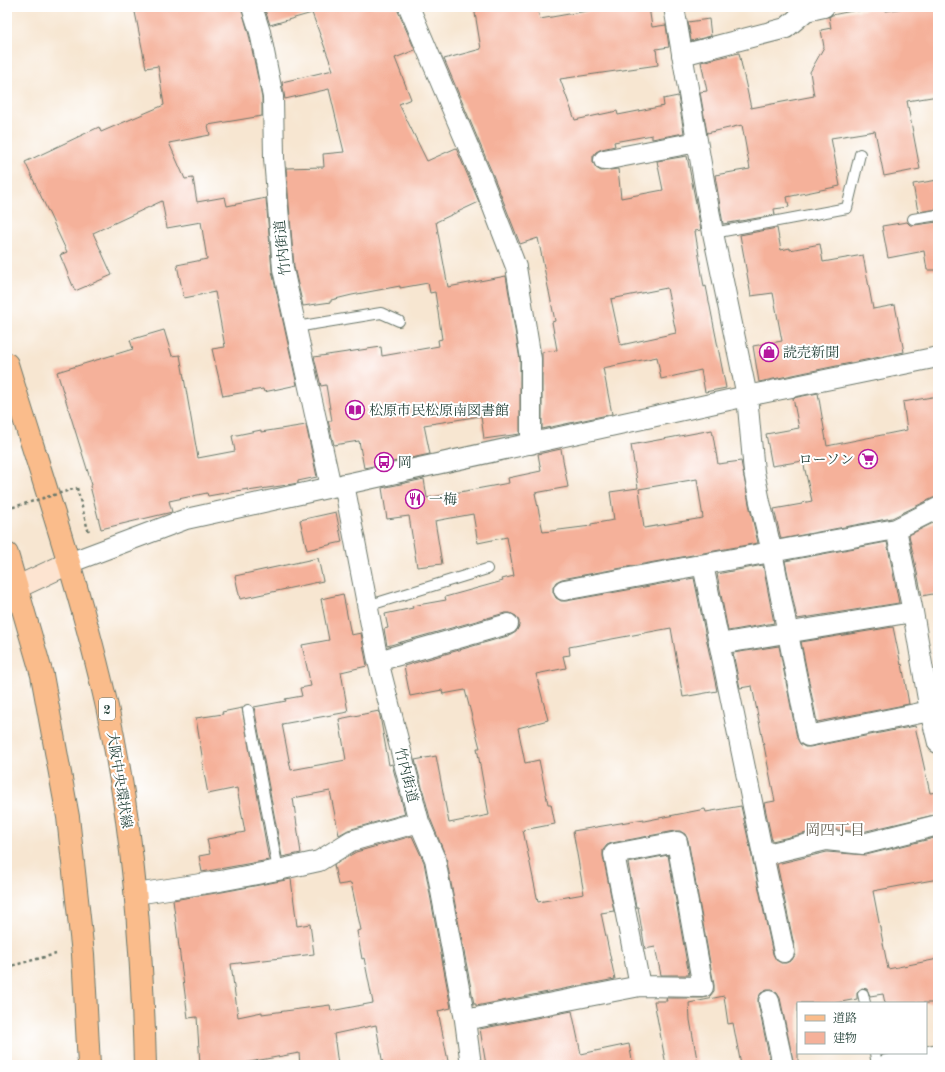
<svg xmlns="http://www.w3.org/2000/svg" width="945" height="1072" font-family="'Old Standard TT','Noto Serif JP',serif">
<rect width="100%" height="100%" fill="#fff"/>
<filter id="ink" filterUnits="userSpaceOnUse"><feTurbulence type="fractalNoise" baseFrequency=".025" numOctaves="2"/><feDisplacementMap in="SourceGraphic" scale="8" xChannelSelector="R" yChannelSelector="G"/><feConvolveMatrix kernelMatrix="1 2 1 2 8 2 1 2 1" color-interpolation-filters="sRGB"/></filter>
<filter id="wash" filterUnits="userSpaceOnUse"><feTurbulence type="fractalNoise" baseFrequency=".012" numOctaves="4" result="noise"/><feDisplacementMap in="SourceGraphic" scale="16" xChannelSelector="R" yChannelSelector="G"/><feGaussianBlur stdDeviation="0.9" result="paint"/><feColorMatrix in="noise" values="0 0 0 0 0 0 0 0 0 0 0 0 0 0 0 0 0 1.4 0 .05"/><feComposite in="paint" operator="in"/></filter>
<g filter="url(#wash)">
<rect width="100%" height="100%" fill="#f7e6d1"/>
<g id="blocks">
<path fill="#f5b19a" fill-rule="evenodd" d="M134,7H241L249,35L262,98V116L208,125L210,135L169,143L185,179L193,178L197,202L225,197L227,206L266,198L272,271L297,385L264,392L263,389L223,396L212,349L225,347L215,292L184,298L177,265L207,259L201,222L167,228L162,201L93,233L112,275L75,291L60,255L67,252L25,162L99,127L101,132L164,105L158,66L146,68Z
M264,7H398V11L415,50L395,58L411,99L399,104L427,161L456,148L479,202L436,222L448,287L506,276L520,360V434L484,439L481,416L424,425L430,454L364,468L359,441L334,445L328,421H332L326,385L321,386L314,357L381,347L382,356L439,346L438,340L442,339L435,292L430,293L428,283L400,288V286L352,295L331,300V302L303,306L294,267L286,168L324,167L323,154L344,152L329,89L285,99L282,82L333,70L312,13L270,25Z
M474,7H537L540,19L610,7H649L652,27L666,25L669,47L656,49L658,65L560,79L575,120L617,111L618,115L664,106L663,99L678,96L684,133L652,139V135L614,142L615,146L602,149L596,152L593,156V162L596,168L601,171L618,169L621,198L663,190L657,161L687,156L701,230L695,231L704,287L706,286L726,388L705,392L701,370L661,379L657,357L603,368L612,414L542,429V352L557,350L552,322L555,321L538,238L520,244L493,175L444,59L481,49ZM667,288L676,333L621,345L611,299Z
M883,7H885L886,11L910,7H938V96L907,101L920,169L884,176L875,131L831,138L840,186L787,197L789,207L774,209L775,215L723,224L715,175L750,169L742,125L707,133L700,92L707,91L701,62L739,53L751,108L814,96L810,72L824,47L821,30L831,28L829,17L832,15L857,10V11Z
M709,19L711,36L691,41L688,22Z
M938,180V209L918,212L913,184Z
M907,222L910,225H914L938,222V270H927L924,251L888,258L882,226Z
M777,228L781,250L790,248V250L820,244L823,262L863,255L873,309L895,305L904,352L759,382L753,346L782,341L773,293L751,296L740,235Z
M164,330L172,356L180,355L198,458L235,451L232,436L261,430V432L306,425L317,477L298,481V483L287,485L248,491V489L208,496L207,493L169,501L172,512L101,529L90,486L92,485L57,372L133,349L130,340Z
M818,393L827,446L907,430L903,402L938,396V497L933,498L892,518L781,539L774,509L802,504V503L812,501L803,461L772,466L766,434L799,428L793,398Z
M712,430L718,464L741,461L749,504L758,543L562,579L556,582L553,587V592L556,598L561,601H566L694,578L717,691L683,697L671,628L569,647L570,655L563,656L566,668L536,674L548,720L518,728L525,763L539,760L548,804H551L555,824L523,830L538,902L584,894L573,831L644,819V821L705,809L706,812L741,806L773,954L776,960L781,963H786L792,960L795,955V950L777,864L827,852L866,855L938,837V879L873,891L888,969L938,959V1003H885L883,994L870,996L867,989L862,988L857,992V999L836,1003H798V1065H794L780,998L777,993L772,990H767L761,993L758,998V1003L771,1065H741L733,1023L728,1024L724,996L689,1003L690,1020L698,1065H666L654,1001H667L666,998H703L710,996L714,991V985L688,840L685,834L680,831H675L612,843L607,845L603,850V856L614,911L601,913L615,979L476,1006V1004H474L446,857L430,818L415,760L436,756L449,823L489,815L477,748H480L465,690L443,694L442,690L410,696L404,666L511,635L516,632L519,626V621L516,616L510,613H505L387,646L384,629L388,628L385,614L413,608L412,606L446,600L445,597L503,581L502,579L514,576L507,537L478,543L473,514L435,521L442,564L417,567L409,516L387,519L382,488L424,479L427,498L509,483L508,478L541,471L538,454L561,449L568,487L535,493L543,532L591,526V524L614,520L610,492L638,488L631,445ZM697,479L703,518L644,528L639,489Z
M336,512L342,542L307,550L300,520Z
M937,521L938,593L922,596L909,535Z
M887,542L899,603L797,619L785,561Z
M318,558L323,581L240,599L235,576Z
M763,565L774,623L728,631L717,574Z
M343,594L351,635L361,633L367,666L341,672L348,712L282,724L291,770L346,760L339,719L379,711L389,765L392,764L405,814L348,830L339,835L330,791L293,798L301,853L282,857L254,707L286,701L285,699L302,696L300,688L311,686L302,645L329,640L321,599Z
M893,627L901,665L902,664L909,704L817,722L801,642Z
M779,646L797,738L800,744L805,747H810L915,726L930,793L938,792V814L862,832L824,829L772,841L764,803L775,801L752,686L740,688L733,653Z
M242,708L269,860L202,872L199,856L210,854L207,839L245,832L237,788L208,794L202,762H203L196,718L223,714L222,712Z
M412,836L424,862L451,1008L438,1011L448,1061L430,1065H383L376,1025L334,1034L338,1065H300L299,1053L233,1065H200L197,1017L188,1018L173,900L222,892L291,879L297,926L310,924L314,954L231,964L238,1017L262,1012V1014L330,1005L331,1011L373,1003L364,958L362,959L357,931L361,930L351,883L338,885L334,865L356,852Z
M668,855L689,975H661L655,947L645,949L638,907H636L628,863Z
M572,1011L581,1054L629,1044L633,1065H486L480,1029Z"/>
</g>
</g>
<g filter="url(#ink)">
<use href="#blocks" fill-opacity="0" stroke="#6b786b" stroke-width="1"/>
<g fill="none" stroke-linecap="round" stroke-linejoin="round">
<defs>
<path id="lane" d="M913,219L938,215
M713,233L847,208L860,154
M296,327L381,313L399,321
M367,606L487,569
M248,710L278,870
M863,994L865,1003
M875,1053L877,1065"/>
<path id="street" d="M252,7L260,32L273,97L274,158L283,269L331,487
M409,7L482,179L516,267L531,359V444
M674,7L713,233L747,396L754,472L760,502L772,552L808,736L930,711
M682,55L786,28L806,11L824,7
M604,160L697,142
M344,484L378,661L419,822L435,859L465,1020L471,1065
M896,529L913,612L930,711L938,743
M69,563L186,519L747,396L938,357
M703,565L763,855L784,952
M564,590L896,529L938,508
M719,644L913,612
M378,661L508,624
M763,855L826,840L863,844L938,825
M136,894L220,881L278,870L319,861L351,841L419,822
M769,1001L783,1065
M465,1020L640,986L703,987L677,842L614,854L640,986
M886,1065L938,1054"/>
<path id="secondary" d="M7,592L69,563"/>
<path id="primary" d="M7,364C42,478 81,591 107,707C133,825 142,945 145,1065
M7,554L42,675L68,817L83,954L89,1065"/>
</defs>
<use href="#lane" stroke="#6b786b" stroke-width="12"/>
<use href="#street" stroke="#6b786b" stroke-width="22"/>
<use href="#secondary" stroke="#6b786b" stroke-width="24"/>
<use href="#primary" stroke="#6b786b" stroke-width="24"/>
<path stroke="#6b786b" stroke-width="2.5" stroke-dasharray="3 3" stroke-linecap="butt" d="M77,488L88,530L92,529
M7,967L56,954"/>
<use href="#lane" stroke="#fff" stroke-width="10"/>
<use href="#street" stroke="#fff" stroke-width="20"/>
<use href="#secondary" stroke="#fde4d1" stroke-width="22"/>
<use href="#primary" stroke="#fabc8b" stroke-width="22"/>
<path stroke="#6b786b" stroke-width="2.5" stroke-dasharray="3 3" stroke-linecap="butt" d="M7,509L77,488"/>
</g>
</g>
<defs>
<symbol id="shop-ring" viewBox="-11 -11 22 22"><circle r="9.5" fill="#fff" stroke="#b5179e" stroke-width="1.5"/><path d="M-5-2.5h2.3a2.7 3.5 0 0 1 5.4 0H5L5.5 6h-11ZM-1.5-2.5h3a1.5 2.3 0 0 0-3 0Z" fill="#b5179e"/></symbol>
<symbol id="library-ring" viewBox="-11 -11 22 22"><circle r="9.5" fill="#fff" stroke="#b5179e" stroke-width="1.5"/><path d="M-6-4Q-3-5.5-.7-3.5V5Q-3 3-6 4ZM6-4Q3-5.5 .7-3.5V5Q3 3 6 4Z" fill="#b5179e"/></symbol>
<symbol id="supermarket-ring" viewBox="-11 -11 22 22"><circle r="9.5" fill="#fff" stroke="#b5179e" stroke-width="1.5"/><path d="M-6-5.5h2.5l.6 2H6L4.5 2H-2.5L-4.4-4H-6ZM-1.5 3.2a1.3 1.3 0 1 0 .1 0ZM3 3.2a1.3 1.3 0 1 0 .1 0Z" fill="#b5179e"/></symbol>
<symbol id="bus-ring" viewBox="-11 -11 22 22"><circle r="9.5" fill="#fff" stroke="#b5179e" stroke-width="1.5"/><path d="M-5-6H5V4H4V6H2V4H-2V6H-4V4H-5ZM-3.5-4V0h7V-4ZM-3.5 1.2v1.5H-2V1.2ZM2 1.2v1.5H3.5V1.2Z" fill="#b5179e"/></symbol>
<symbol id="restaurant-ring" viewBox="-11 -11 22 22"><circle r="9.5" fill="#fff" stroke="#b5179e" stroke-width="1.5"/><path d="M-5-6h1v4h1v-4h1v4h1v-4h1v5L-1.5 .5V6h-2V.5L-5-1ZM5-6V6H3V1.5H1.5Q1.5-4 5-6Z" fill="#b5179e"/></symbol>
</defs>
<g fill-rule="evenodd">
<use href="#shop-ring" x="758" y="341" width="22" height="22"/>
<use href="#library-ring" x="344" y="399" width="22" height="22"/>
<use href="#supermarket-ring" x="857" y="448" width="22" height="22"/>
<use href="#bus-ring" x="373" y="451" width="22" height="22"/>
<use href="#restaurant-ring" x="404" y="488" width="22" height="22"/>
</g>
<g text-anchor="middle" stroke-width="4" stroke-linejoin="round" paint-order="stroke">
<rect fill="#fff" stroke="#627771" stroke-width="1" x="99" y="698" width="16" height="22" rx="3"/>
<g font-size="13" font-weight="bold" fill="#1f3d34">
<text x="107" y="714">2</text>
</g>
<g font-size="14" fill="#1f3d34" stroke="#fff">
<text transform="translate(282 248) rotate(-96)" y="5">竹内街道</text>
<text transform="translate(407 775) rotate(76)" y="5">竹内街道</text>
<text transform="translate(120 780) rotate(81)" y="5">大阪中央環状線</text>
</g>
<g font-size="14" fill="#1f3d34" stroke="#fff" text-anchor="start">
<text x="783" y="357">読売新聞</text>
<text x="369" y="415">松原市民松原南図書館</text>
<text x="854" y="464" text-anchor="end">ローソン</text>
<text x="398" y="467">岡</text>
<text x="429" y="504">一梅</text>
</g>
<g font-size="15" fill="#6a6658" stroke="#fff">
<text x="835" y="835">岡四丁目</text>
</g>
</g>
<rect width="945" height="1072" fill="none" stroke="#fff" stroke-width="24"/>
<rect x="797" y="1002" width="130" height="52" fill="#ffffff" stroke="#a5b1ae"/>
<rect x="805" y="1015" width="20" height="6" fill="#fabc8b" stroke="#a5b1ae"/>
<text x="833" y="1022" font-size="12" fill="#1f3d34">道路</text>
<rect x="805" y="1032" width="20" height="12" fill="#f5b19a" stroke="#a5b1ae"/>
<text x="833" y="1042" font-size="12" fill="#1f3d34">建物</text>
</svg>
